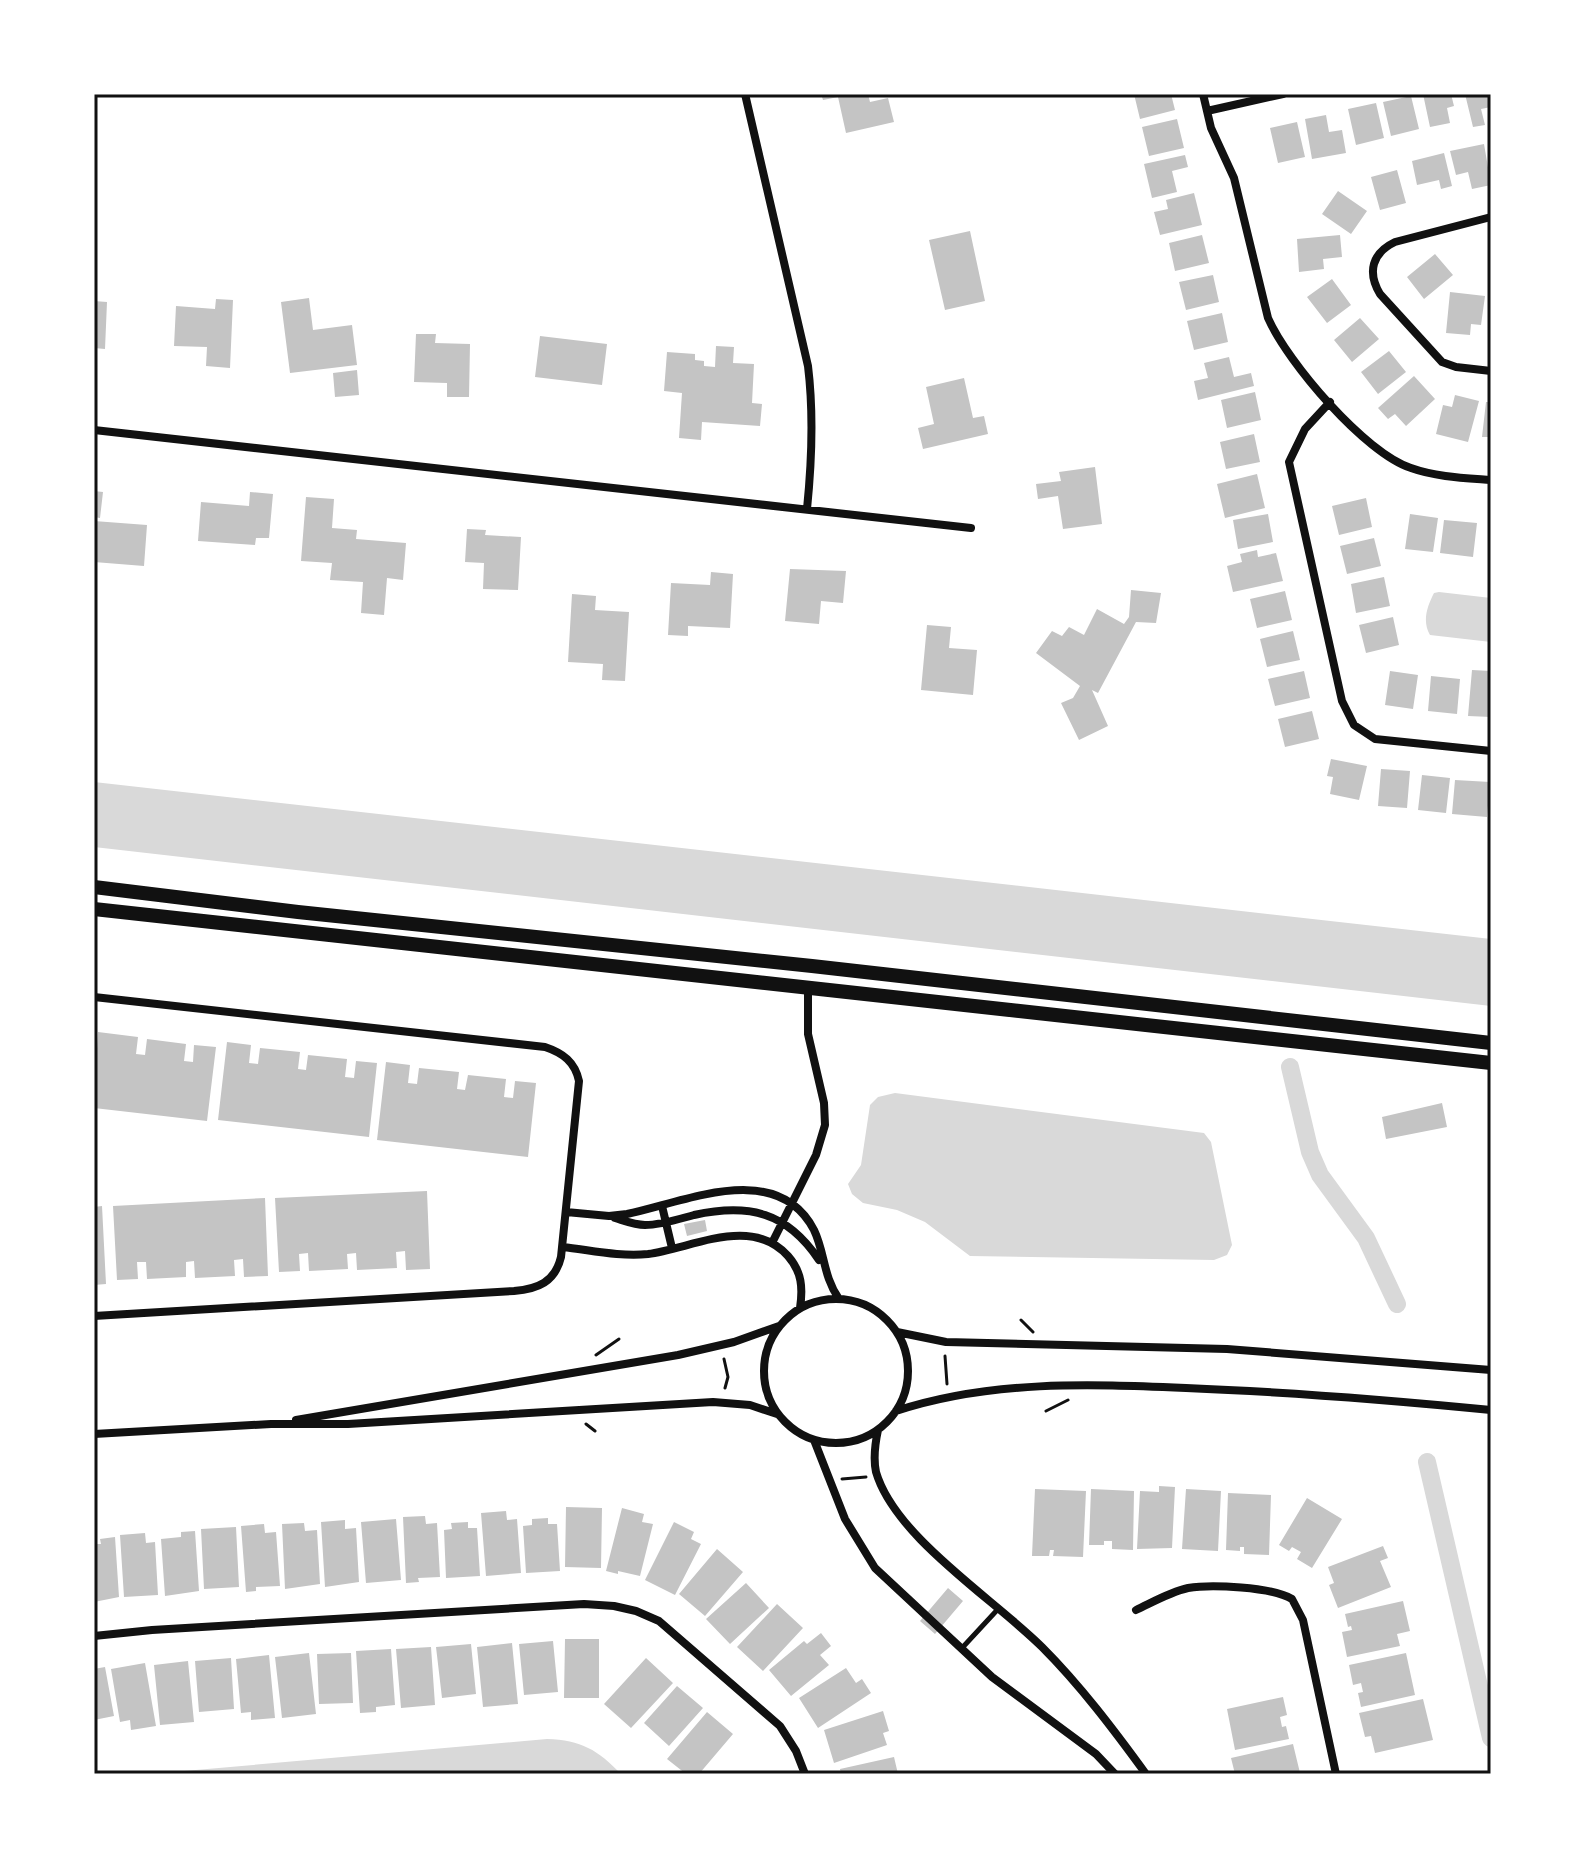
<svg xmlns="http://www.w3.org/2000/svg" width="1585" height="1868" font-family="'Source Sans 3',sans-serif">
<rect width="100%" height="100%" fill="#fff"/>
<path fill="#d9d9d9" d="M1439,592L1491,598V642L1430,635C1422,621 1427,607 1434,593Z
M94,782L1491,939V1006L94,847Z
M895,1093L1204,1133L1211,1142L1232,1245L1227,1255L1214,1260L970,1256L925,1222L897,1210L863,1203L852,1194L848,1184L861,1165L870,1105L878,1097Z
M547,1739C581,1740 598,1750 621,1774H150Z"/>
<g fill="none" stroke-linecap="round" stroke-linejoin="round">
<path stroke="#d9d9d9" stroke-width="18" d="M1290,1067L1310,1152L1320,1175L1366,1238L1397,1304
M1427,1462L1491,1738"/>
</g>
<path fill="#c4c4c4" d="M821,94H868L870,102L888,98L894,122L846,133L838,97L823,100Z
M1134,94H1171L1175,110L1140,119Z
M1423,94H1451L1454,106L1447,108L1450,123L1430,127Z
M1465,94H1491V107L1481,109L1485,125L1473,127Z
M1411,96L1419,129L1391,136L1383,102Z
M1376,103L1384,138L1356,145L1348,109Z
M1326,115L1329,132L1342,130L1346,153L1312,159L1305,119Z
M1177,119L1184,148L1149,156L1142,127Z
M1297,122L1305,157L1278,163L1270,128Z
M1484,144L1491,185L1472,189L1468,172L1456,175L1450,151Z
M1444,153L1452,186L1441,189L1439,180L1417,185L1412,161Z
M1185,155L1188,167L1172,171L1177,192L1152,198L1144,164Z
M1397,170L1406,203L1380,210L1371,177Z
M1338,191L1367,211L1351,234L1322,214Z
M1194,193L1202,225L1160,235L1154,212L1168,209L1166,200Z
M970,231L985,301L945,310L929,240Z
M1202,235L1209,263L1175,271L1169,243Z
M1340,235L1342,257L1323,259L1324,269L1299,272L1297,239Z
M1435,254L1453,275L1424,299L1407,277Z
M1213,275L1219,302L1186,310L1179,282Z
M1332,279L1351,305L1327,323L1307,297Z
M1450,292L1485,296L1481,325L1471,324L1470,335L1446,333Z
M309,298L313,330L352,325L357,365L290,373L281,302Z
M216,299L233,300L230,368L206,366L207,347L174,346L176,306L215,309Z
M94,301L107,302L105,349L94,348Z
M1222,313L1228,342L1194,350L1187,321Z
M1360,318L1379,339L1352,362L1334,340Z
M416,334H436L435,343L470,344L469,397H447V383L414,382Z
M540,336L607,344L602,385L535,377Z
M716,346L734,347L733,363L754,364L752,403L762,404L760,426L702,422L701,440L679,438L682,393L664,391L667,352L695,354V360L704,361V366L715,367Z
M1389,351L1406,372L1378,394L1361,372Z
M1229,357L1234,377L1251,373L1254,386L1198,400L1194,381L1208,378L1204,363Z
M357,370L359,395L335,397L333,373Z
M1414,376L1435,399L1406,426L1395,414L1388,419L1378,408Z
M964,378L973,418L984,416L988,434L923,449L918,428L934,424L926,387Z
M1255,392L1261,420L1227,428L1221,400Z
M1455,395L1479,401L1468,442L1436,434L1443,405L1452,407Z
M1486,402H1491V437H1482Z
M1254,434L1260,462L1226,469L1220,442Z
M1095,467L1102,524L1063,529L1058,496L1038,499L1036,484L1061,481L1059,472Z
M1257,474L1265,508L1225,518L1217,484Z
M94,491L103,492L100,518L94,517Z
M250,492L273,494L269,538H256L255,545L198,541L201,502L249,506Z
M306,497L334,499L332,528L357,530L356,539L406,543L403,580L387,578L384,615L361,613L363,582L330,580L332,563L301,561Z
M1366,498L1372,527L1339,535L1332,506Z
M1268,514L1273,542L1238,549L1233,520Z
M1410,514L1438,518L1433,552L1405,549Z
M1444,520L1477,523L1473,557L1440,553Z
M94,521L147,525L144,566L94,562Z
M467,529L486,530L485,535L521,537L518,590L483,589L484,563L465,562Z
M1374,538L1381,566L1347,574L1340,546Z
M1257,550L1258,557L1276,553L1283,581L1233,592L1227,566L1242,562L1240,554Z
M790,569L846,571L843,603L821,601L819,624L785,621Z
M711,572L733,574L730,628L688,626V636L668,635L671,583L710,585Z
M1384,577L1390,606L1356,613L1351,584Z
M1131,590L1161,593L1156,623L1136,622L1098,693L1092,690L1108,726L1079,740L1061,703L1073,698L1080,686L1036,653L1052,631L1062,636L1069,627L1084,635L1097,609L1124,624L1129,617Z
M1285,591L1292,620L1257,628L1250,599Z
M572,594L596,596L595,610L629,612L625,681L602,680L603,664L568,662Z
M1393,617L1399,645L1366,653L1359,625Z
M927,625L951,627L949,648L977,650L973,695L921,690Z
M1293,631L1300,660L1267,667L1260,639Z
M1472,670L1491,671V717L1468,716Z
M1304,671L1310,698L1275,706L1268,679Z
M1390,671L1418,675L1413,709L1385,705Z
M1431,676L1460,679L1457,714L1428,711Z
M1312,711L1319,739L1285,747L1278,719Z
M1331,759L1367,766L1359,800L1330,794L1333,777L1327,776Z
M1381,769L1410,771L1407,808L1378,806Z
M1422,775L1450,778L1446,813L1418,810Z
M1455,780L1490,782L1487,817L1452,814Z
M98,1032L138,1037L136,1054L145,1055L147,1039L186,1044L184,1061L193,1062L194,1045L216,1047L207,1121L94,1108V1048L97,1049Z
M227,1042L251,1045L249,1063L258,1064L260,1048L300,1052L298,1069L306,1070L308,1055L347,1059L345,1077L354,1078L356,1061L377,1063L369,1137L218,1120Z
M386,1062L410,1065L408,1083L417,1084L419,1068L459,1072L457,1089L465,1090L468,1075L506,1079L504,1097L513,1098L515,1081L536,1083L528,1157L377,1140Z
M1442,1103L1447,1127L1386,1139L1382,1117Z
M427,1191L430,1269L406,1270L405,1251L396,1252L397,1268L357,1270L356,1253L347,1254L348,1269L309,1271L308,1253L299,1254L300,1271L279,1272L275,1198Z
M265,1198L268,1276L244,1277L243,1259L234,1260L235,1276L195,1278L194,1261L186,1262V1277L147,1279L146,1262H137L138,1279L117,1280L113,1206Z
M102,1206L106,1284L94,1285V1207Z
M705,1220L707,1231L687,1236L684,1224Z
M1159,1486L1175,1487L1172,1548L1137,1549L1140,1491L1159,1492Z
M1035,1489L1086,1491L1083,1557L1053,1556L1054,1550H1050L1049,1556H1032Z
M1091,1489L1134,1491L1133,1550L1112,1549V1541H1104V1545H1089Z
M1186,1489L1221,1491L1218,1551L1182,1549Z
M1228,1493L1271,1495L1269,1555L1244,1554V1547H1240V1551L1226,1550Z
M1307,1498L1342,1519L1312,1568L1297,1559L1301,1552L1292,1547L1289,1551L1279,1545Z
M566,1507L602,1508L601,1568L565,1567Z
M622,1508L644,1514L642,1522L653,1524L640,1576L618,1571V1574L606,1571Z
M506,1511L507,1520L517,1519L521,1573L486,1576L481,1513Z
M425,1516L426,1524L437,1523L440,1577L418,1578L419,1582L406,1583L403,1517Z
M548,1518V1524H557L560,1571L526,1573L523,1526L532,1525V1519Z
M396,1519L401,1580L366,1583L361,1522Z
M345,1520V1529L356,1528L359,1582L325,1587L321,1522Z
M468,1522V1528H477L480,1576L446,1578L444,1530L452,1529L451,1523Z
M674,1522L694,1532L691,1539L701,1544L675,1595L645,1580Z
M304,1523L305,1531L317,1530L320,1584L285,1589L282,1524Z
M264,1524L265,1533L276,1532L280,1586L256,1587V1591L246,1592L241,1526Z
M236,1527L239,1587L204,1589L201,1529Z
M195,1531L199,1591L165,1596L161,1539L181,1537V1532Z
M145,1533L146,1543L155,1542L158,1595L124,1597L120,1535Z
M115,1537L119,1597L94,1602V1544H101L100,1539Z
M1383,1546L1388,1558L1380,1561L1391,1587L1338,1608L1329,1585L1334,1583L1328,1567Z
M717,1549L743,1572L705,1616L679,1594Z
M746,1583L769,1608L730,1644L706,1619Z
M948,1588L963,1601L935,1634L920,1621Z
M1403,1601L1410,1631L1397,1634L1400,1646L1347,1657L1342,1632L1352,1630L1351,1626L1348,1627L1345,1614Z
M777,1604L803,1628L763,1671L737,1647Z
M821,1633L831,1646L820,1655L829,1665L791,1696L769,1670L804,1641L807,1644Z
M565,1639H599V1698H564Z
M553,1641L558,1692L524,1695L519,1644Z
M512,1643L518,1704L483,1707L477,1647Z
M471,1644L476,1694L442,1698L436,1647Z
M431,1647L435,1705L401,1708L396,1649Z
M391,1649L395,1705L376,1707V1712L360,1713L356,1651Z
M309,1653L316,1714L282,1718L275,1657Z
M351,1653L353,1703L319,1704L317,1654Z
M1406,1653L1415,1695L1361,1707L1358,1693L1363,1692L1361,1683L1353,1685L1349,1665Z
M269,1655L275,1718L251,1720V1712L241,1713L236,1659Z
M231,1658L234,1709L199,1712L195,1661Z
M646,1658L673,1683L631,1728L604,1704Z
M188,1661L194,1722L160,1725L154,1665Z
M145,1663L156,1726L131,1730L130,1720L120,1722L111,1669Z
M105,1667L114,1716L94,1720V1669Z
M846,1668L856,1683L862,1679L871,1693L818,1728L799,1698Z
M677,1686L703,1708L669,1746L644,1723Z
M1283,1697L1287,1715L1280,1717L1282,1727L1286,1726L1289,1739L1235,1750L1227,1709Z
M1423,1699L1433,1740L1375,1753L1371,1736L1365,1737L1359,1713Z
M883,1711L889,1731L883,1733L887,1745L834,1763L824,1730Z
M707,1712L733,1734L699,1774H686L667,1759Z
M1293,1744L1300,1773L1235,1774L1231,1758Z
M894,1757L898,1774H841L840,1769Z"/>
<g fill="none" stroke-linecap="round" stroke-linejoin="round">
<path stroke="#111" stroke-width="3" d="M1021,1320L1033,1332
M596,1355L619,1339
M945,1356L947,1384
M724,1359L728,1377L725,1388
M1046,1411L1068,1400
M586,1424L595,1431
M842,1479L866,1477"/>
<path stroke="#111" stroke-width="5" d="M962,1648L999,1608"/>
<path stroke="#111" stroke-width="8" d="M745,94L808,366C814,415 812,460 807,509
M1203,94L1211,128L1234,178L1268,318C1288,363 1365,453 1411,468C1436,477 1465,478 1491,480
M1207,111L1283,94
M1491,217L1395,242C1372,253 1367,272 1380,294L1442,362L1456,367L1491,371
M1330,402L1305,429L1289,462L1342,701L1354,725L1375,739L1491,751
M94,430L971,528
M94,997L545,1047C563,1053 575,1062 579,1081L561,1257C555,1282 538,1289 514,1291L94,1316
M662,1206L672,1248
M566,1212L609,1216L627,1214C685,1202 777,1159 814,1230C825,1253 823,1276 839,1299
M615,1218C625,1221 635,1225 645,1225C661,1225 679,1219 694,1215C749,1203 787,1212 819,1260
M772,1243L816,1155L825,1125L824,1103L808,1034V987
M563,1247C590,1250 620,1257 648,1254C693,1248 751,1215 788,1256C802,1272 803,1288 800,1308
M764 1371a72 72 0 1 1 144 0a72 72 0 1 1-144 0Z
M897,1332L946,1342L1227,1349L1491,1370
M896,1411C990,1380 1088,1384 1186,1388C1288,1392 1389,1400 1491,1410
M296,1420L678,1355L734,1342L779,1326
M878,1430C875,1444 873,1458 876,1472C895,1537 994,1599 1042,1647C1080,1685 1114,1730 1146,1774
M94,1434L271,1424H348L713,1402L750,1405L777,1414
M814,1440L845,1519L875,1568L992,1677L1096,1754L1115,1774
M1136,1610C1153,1602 1170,1592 1188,1588C1211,1584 1272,1587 1292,1599L1303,1620L1336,1774
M94,1636L152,1630L584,1604L614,1606L636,1611L659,1621L780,1726L796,1751L805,1774"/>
<path stroke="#111" stroke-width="14" d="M94,887L298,912L812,966L1491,1043
M94,909L1491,1063"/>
</g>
<rect width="1585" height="1868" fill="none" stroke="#ffffff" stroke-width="192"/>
<rect x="96" y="96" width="1393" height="1676" fill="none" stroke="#111" stroke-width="3"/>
</svg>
